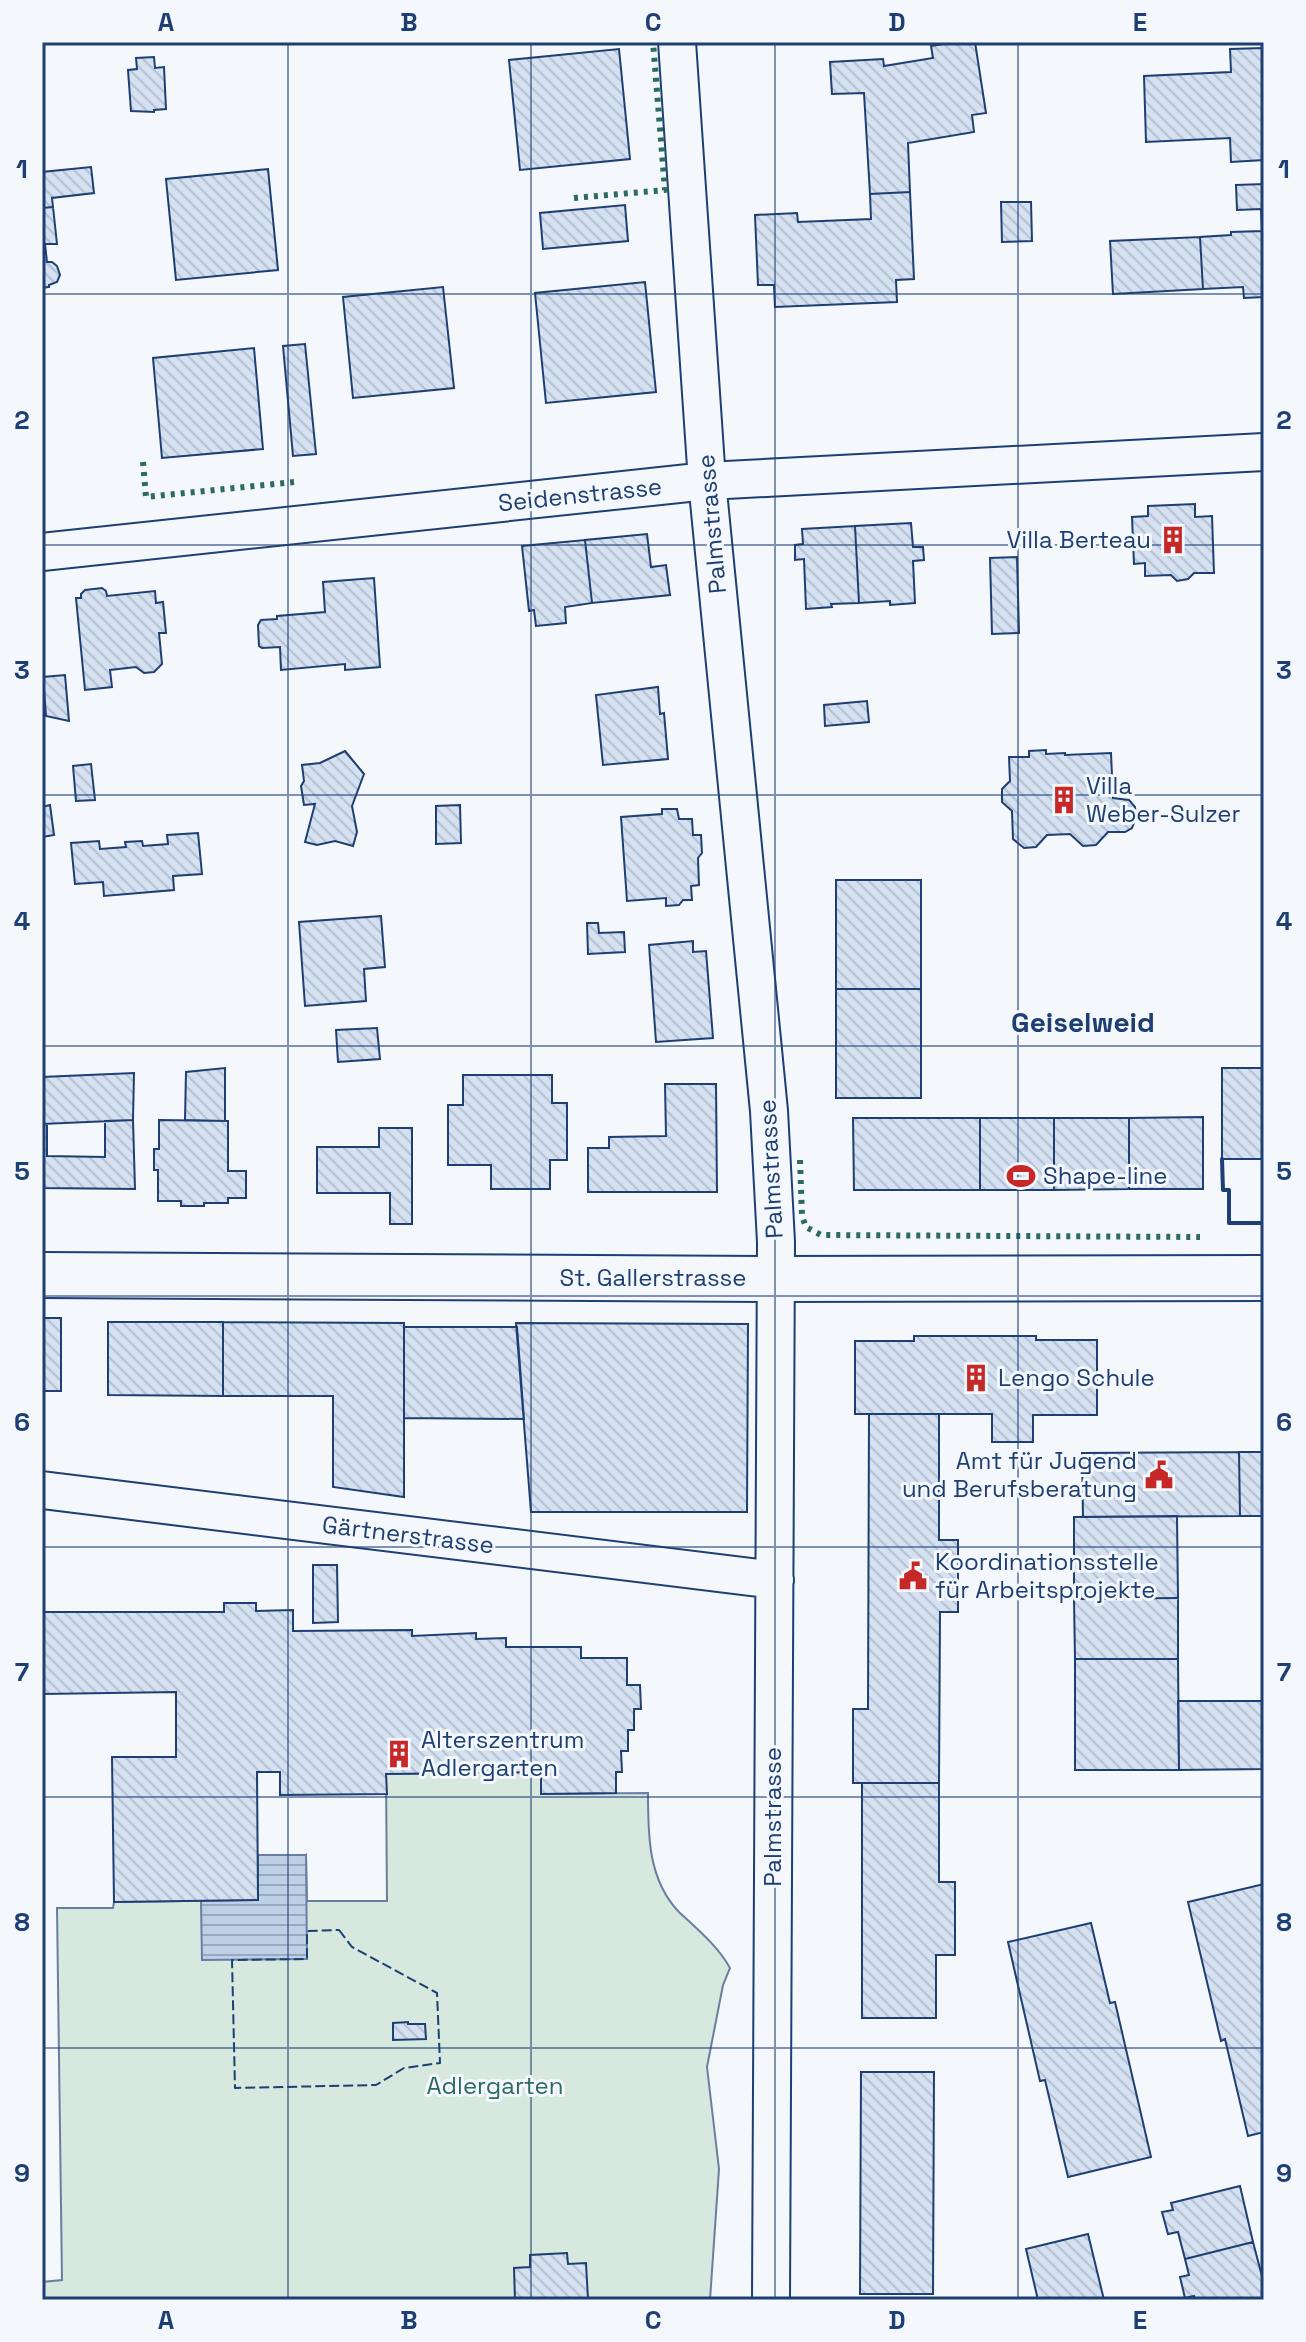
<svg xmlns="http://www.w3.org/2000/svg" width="1306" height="2342" font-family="'Space Grotesk',sans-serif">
<defs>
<pattern id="water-rules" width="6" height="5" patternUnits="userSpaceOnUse" patternTransform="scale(2)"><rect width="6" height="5" fill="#bed0e5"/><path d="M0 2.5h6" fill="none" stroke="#9aaabe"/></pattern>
<pattern id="building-back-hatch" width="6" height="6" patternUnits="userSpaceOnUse" patternTransform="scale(2)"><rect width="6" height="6" fill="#d5e0f0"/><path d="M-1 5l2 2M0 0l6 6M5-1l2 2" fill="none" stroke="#b6c1d1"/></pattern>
</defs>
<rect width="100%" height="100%" fill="#f4f7fb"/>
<path fill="#d7e8df" stroke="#687fa3" stroke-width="2" d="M541,1772V1794L648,1793C648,1835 648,1880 679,1912C697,1929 718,1946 730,1968L723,1985L707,2067L719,2169L710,2300H42V2282L62,2280L57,1908H113L114,1902L257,1900L306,1855L307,1901H387L386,1774Z"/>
<path fill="url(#water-rules)" stroke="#687fa3" stroke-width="2" d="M258,1855H306L307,1959L202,1960L201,1901L258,1900Z"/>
<path fill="url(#building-back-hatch)" stroke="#1d3f73" stroke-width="2" d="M956,42H975L986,113L972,115L974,132L908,143L910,192L870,194L864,93L832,94L830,62L883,59L884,66L933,58L931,46Z
M1264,48V160L1231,162L1230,138L1146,142L1144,76L1231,72L1230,49Z
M619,49L630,159L520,170L509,60Z
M154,57L155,68L164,67L166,109L154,110V112L131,111L128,70L137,69L136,58Z
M91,167L94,193L52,198L53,207L42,208V172Z
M268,169L278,270L176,280L166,179Z
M1264,184V297L1244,298L1243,287L1203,289L1200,237L1231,235V232L1262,231L1261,209L1237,210L1236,185Z
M910,192L914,279L896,280L897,302L775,307L774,285H758L755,215L797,213L798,222L871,219L870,194Z
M1001,202H1031L1032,241L1002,242Z
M625,205L628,241L543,249L540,213Z
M53,207L57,244H45L47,262H52L57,266L60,275L57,282L49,285V287L42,288V208Z
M1200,237L1203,289L1113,294L1110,241Z
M645,282L656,392L546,403L535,293Z
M443,287L454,388L353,398L343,297Z
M305,344L316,454L293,456L283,346Z
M254,348L263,449L162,458L153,358Z
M1195,504V517L1212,516L1214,573H1194L1188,579L1177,581L1171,575L1145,576V563L1134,564L1132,517L1148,516V506Z
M911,523L913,547H923L924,560L913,561L915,603L890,605V601L859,603L855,526Z
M855,526L859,603L831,604L832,607L806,609L804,559L795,560V545L803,544L802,529Z
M647,534L651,567L666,565L670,595L592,603L585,540Z
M585,540L592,603L565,607L566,623L536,626L534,610L529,611L522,546Z
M1017,557L1019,633L992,634L990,558Z
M374,578L380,667L345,670V664L281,670L280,647L262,648L259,646L258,625L261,620L277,619V616L325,612L323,582Z
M102,588L106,591L107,596L155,591L156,603L163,602L166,633H159L162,664L154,672L144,673L136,667L110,670L112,687L85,690L76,598H81V594L85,590Z
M65,675L69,721L46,716L43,677Z
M658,687L660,714L664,713L668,759L603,765L596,695Z
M867,701L869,722L825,726L824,705Z
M1046,750V754L1065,753V755L1111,753L1113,798L1129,800L1135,807L1136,817L1132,828L1125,832H1108L1096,845L1083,846L1070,834L1047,835L1036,847L1024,848L1013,839L1012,811L1002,802V789L1010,781L1009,757H1029V751Z
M345,751L364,774L352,806L357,832L353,846L335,841L317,845L305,842L315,804L304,805L301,786L304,781L302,765L320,763Z
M91,764L95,800L76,801L73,766Z
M50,805L54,835L42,837V807Z
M460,805L461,843L436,844V806Z
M662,809H677L679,819H692L693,835H701L702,853L698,858L699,885L691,886L692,900H683L679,905L666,906V898L627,901L621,817L662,814Z
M198,833L202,874L173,876L174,890L104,896L103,882L75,884L71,843L99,841L100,849L126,847L125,842L142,841L143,846L168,844L167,835Z
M836,880H921V989H836Z
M381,916L385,967L364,969L366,1001L305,1006L299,922Z
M587,923H598L599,933L624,932L625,952L588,954Z
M693,941V952L706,951L713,1038L656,1042L649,945Z
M836,989H921V1098H836Z
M377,1028L380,1059L338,1062L336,1030Z
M225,1068V1121L185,1120L186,1072Z
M1222,1068H1264V1159H1222Z
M134,1073L133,1120L42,1124V1077Z
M463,1075H552V1103H567V1160H550V1189H491V1165H448V1105H463Z
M665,1084H716L717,1192H588V1148H609V1137L666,1136Z
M1203,1117V1189H1129V1118Z
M853,1118H980V1190H854Z
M980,1118H1054V1190H980Z
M1054,1118H1129V1189L1054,1190Z
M133,1120L135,1189L42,1188V1124H47V1156L105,1157V1121Z
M159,1120L228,1121V1171H246V1198H228V1203H204V1206H181V1201H158V1170H154V1149H159Z
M379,1128H412V1224H390V1193H317V1147H379Z
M42,1318H61V1391H42Z
M108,1322H223V1396L108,1395Z
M223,1322L404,1323V1497L333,1487V1396H223Z
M516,1323L748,1324L747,1512H531Z
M404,1327H517L524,1419L404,1418Z
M914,1336H1036V1340H1097V1415H1033V1442H992V1414H855V1341H914Z
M869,1414H939V1540H958V1612H940L939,1783H853V1709H868Z
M1239,1452L1240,1516L1083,1517L1082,1453Z
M1239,1452H1264V1516H1240Z
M1177,1516L1178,1598L1074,1599V1517Z
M313,1565H337L338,1622L313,1623Z
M1178,1598V1659H1075L1074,1599Z
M224,1603H256V1611L293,1610V1631L412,1630V1636L476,1633V1639L506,1638V1647H581V1658H627V1685H640L641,1709H634V1730H628V1751H621L622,1772H616V1793L541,1794V1772L386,1774L387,1794L280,1795V1772H257L258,1900L114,1902L112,1757H176V1692L42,1694V1612H224Z
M1075,1659H1178L1179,1770H1075Z
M1178,1701H1264V1769L1179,1770Z
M862,1783H939V1882H955V1955H936V2018H862Z
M1264,1884V2132L1248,2136L1225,2039L1221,2041L1188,1902Z
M1091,1923L1110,2003L1115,2002L1151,2157L1068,2177L1045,2080L1040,2081L1008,1942Z
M408,2022V2024H425L426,2039L393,2040V2023Z
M861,2072H934L933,2294H860Z
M1240,2186L1253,2242L1185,2259L1178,2232L1168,2234L1162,2212L1173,2210L1171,2203Z
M1088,2234L1104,2300H1038L1026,2249Z
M1253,2242L1264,2284V2298L1255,2300H1195L1194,2296L1185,2298L1180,2277L1189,2275L1185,2259Z
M567,2253L568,2264L586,2263L588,2299L515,2300L514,2268L530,2267V2255Z"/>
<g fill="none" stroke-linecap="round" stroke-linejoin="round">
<defs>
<path id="minor" d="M677,42L707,481L769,1111L776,1242L771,2300
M42,552L707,481L1264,452
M42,1490L775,1580"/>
<path id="primary" d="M42,1275L777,1279L1264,1278"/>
</defs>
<use href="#minor" stroke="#1d3f73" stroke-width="40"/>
<use href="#primary" stroke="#1d3f73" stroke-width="48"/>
<use href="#minor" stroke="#f4f7fb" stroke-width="36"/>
<use href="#primary" stroke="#f4f7fb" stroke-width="44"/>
<path stroke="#2c6c60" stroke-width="6" stroke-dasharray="4 6" stroke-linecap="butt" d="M574,198L665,190L653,42
M143,462L146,497L294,482
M800,1160L802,1216L806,1227L821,1235L1200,1237"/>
<path stroke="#1d3f73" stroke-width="2" stroke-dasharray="10 4" stroke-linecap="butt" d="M339,1930L352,1947L437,1993L440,2063L404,2068L376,2085L235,2088L232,1960L307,1959V1931Z"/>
<path stroke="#1d3f73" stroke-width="4" d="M1222,1159L1223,1190H1229V1223H1264"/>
</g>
<path fill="none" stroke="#1d3f73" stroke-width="2" stroke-opacity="0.55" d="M288,42V2300M531,42V2300M775,42V2300M1018,42V2300M42,294H1264M42,545H1264M42,795H1264M42,1046H1264M42,1296H1264M42,1547H1264M42,1797H1264M42,2048H1264"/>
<defs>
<symbol id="building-bare" viewBox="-9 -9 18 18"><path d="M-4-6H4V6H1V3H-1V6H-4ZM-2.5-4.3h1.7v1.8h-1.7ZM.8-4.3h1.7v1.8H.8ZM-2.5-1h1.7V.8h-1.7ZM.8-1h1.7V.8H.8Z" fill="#c62828" stroke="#f4f7fb" stroke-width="2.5" paint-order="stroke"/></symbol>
<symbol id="stadium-bare" viewBox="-9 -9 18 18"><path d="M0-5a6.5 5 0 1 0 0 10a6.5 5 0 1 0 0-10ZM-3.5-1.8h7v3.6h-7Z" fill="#c62828" stroke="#f4f7fb" stroke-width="2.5" paint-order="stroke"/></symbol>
<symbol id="civic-bare" viewBox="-9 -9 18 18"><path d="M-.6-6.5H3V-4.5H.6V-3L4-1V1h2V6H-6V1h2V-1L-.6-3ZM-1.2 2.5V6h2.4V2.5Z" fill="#c62828" stroke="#f4f7fb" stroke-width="2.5" paint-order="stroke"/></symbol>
</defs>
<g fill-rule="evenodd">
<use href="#building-bare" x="1153" y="520" width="40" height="40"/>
<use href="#building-bare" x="1044" y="780" width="40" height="40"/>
<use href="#stadium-bare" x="1001" y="1156" width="40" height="40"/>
<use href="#building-bare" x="956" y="1358" width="40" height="40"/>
<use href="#civic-bare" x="1139" y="1455" width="40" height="40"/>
<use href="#civic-bare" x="893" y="1556" width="40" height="40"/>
<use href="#building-bare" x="379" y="1734" width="40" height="40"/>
</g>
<g text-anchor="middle" stroke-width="6" stroke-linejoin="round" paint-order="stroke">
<g font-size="24" fill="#1d3f73" stroke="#f4f7fb">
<text transform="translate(580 495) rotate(-6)" y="8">Seidenstrasse</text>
<text transform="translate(712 524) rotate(-95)" y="8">Palmstrasse</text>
<text transform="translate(771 1169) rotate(-93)" y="8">Palmstrasse</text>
<text x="653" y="1286">St. Gallerstrasse</text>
<text transform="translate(408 1535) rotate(7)" y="8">Gärtnerstrasse</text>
<text transform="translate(773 1817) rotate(-90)" y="8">Palmstrasse</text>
</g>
<g font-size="24" fill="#1d3f73" stroke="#f4f7fb" text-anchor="start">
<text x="1151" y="548" text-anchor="end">Villa Berteau</text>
<text x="1086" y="794">Villa<tspan x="1086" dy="28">Weber-Sulzer</tspan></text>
<text x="1043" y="1184">Shape-line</text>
<text x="998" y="1386">Lengo Schule</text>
<text x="1137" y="1469" text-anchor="end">Amt für Jugend<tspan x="1137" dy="28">und Berufsberatung</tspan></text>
<text x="935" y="1570">Koordinationsstelle<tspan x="935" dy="28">für Arbeitsprojekte</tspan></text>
<text x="421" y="1748">Alterszentrum<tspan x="421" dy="28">Adlergarten</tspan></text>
</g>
<g font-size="24" fill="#2c6c60" stroke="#f4f7fb">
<text x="495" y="2094">Adlergarten</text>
</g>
<g font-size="28" font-weight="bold" fill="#1d3f73" stroke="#f4f7fb">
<text x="1083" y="1032">Geiselweid</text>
</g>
</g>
<rect width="1306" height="2342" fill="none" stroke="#f4f7fb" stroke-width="88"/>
<rect x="44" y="44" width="1218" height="2254" fill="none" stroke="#1d3f73" stroke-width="3"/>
<g font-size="26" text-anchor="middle" font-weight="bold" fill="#1d3f73">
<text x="166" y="31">A</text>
<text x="409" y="31">B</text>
<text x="653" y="31">C</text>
<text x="897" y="31">D</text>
<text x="1140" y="31">E</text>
<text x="22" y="178">1</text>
<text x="1284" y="178">1</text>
<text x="22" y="429">2</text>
<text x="1284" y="429">2</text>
<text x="22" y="679">3</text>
<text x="1284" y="679">3</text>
<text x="22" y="930">4</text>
<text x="1284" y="930">4</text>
<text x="22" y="1180">5</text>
<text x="1284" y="1180">5</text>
<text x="22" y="1431">6</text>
<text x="1284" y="1431">6</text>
<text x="22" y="1681">7</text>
<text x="1284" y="1681">7</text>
<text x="22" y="1931">8</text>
<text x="1284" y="1931">8</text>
<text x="22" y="2182">9</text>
<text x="1284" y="2182">9</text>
<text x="166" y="2329">A</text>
<text x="409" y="2329">B</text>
<text x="653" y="2329">C</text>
<text x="897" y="2329">D</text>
<text x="1140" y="2329">E</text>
</g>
</svg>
